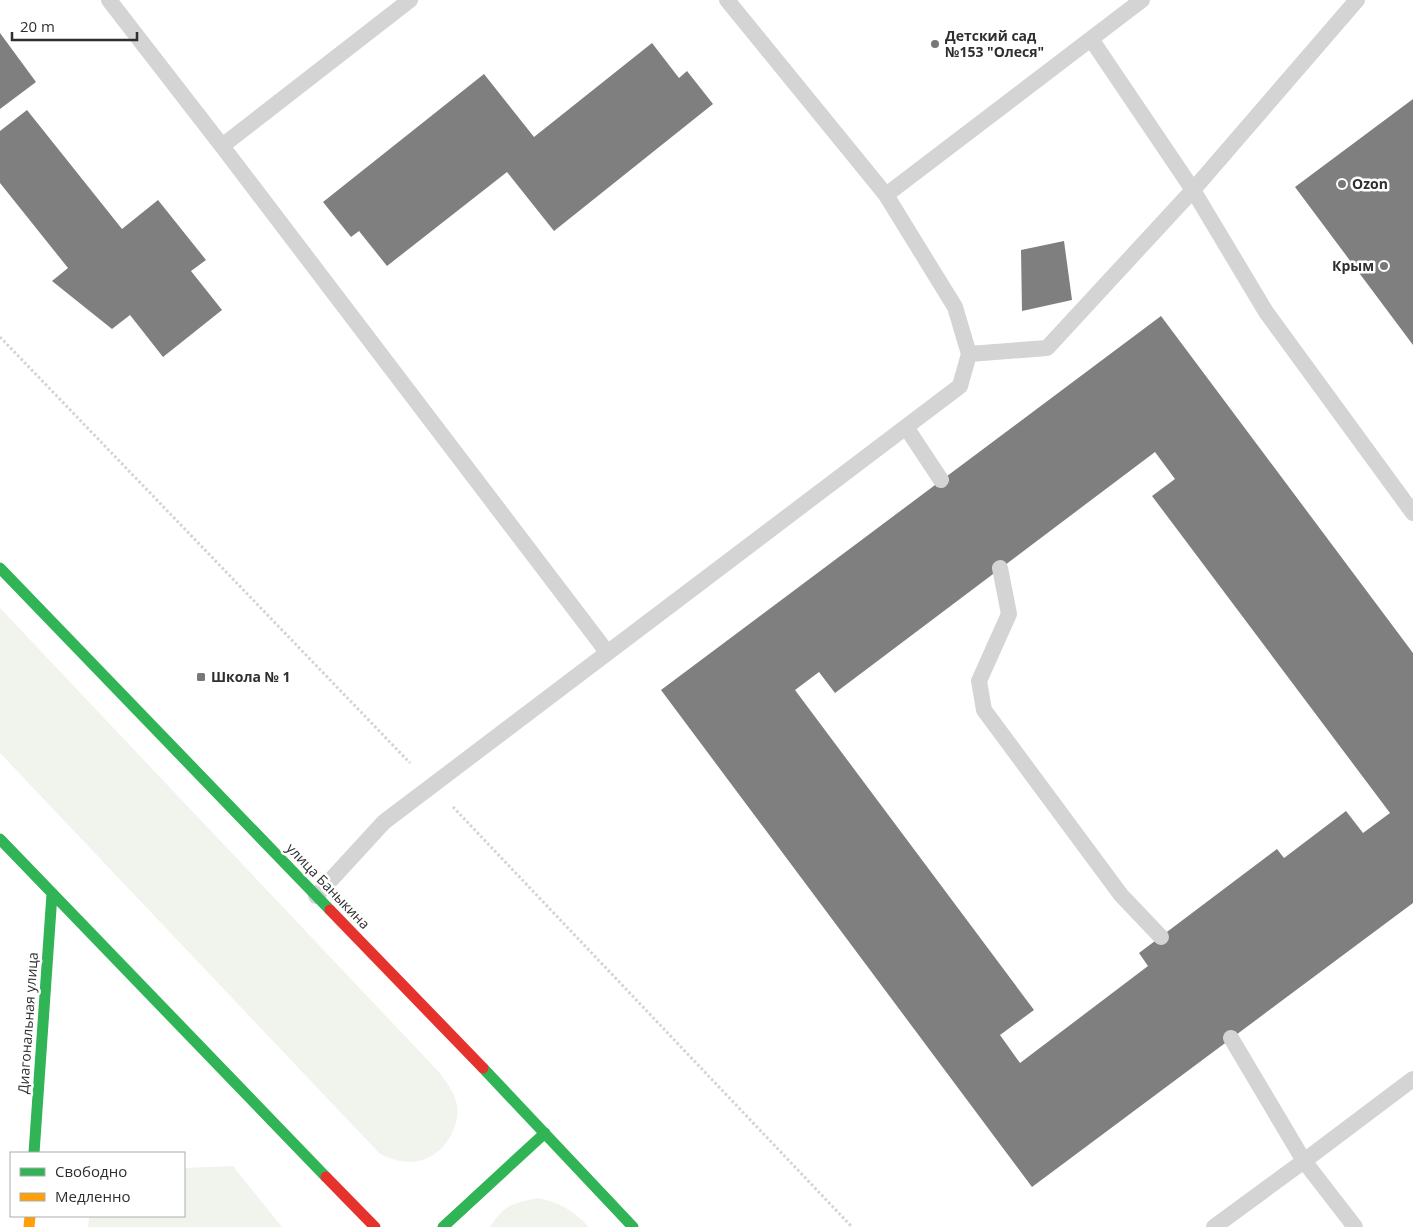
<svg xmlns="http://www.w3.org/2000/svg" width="1413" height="1227" font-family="'Open Sans',sans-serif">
<rect width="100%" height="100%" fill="#fff"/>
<path fill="#f0f4ed" d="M0,608L438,1071C445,1080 453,1090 456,1101C463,1126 443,1157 418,1161C404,1164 392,1159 380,1154L0,753Z
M233,1166L282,1227H88L89,1216H184V1168Z
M538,1198C561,1203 572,1210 589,1227H490C504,1205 513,1203 538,1198Z"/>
<path fill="#7f7f7f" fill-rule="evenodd" d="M0,33L36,82L0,109Z
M652,43L679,78L687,71L713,104L554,231L507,172L387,266L359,231L351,237L323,202L484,74L534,137Z
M1413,99V345L1295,187Z
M27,110L122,229L158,200L206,260L191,271L222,310L163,357L130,315L112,329L52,281L68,268L0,183V131Z
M1064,241L1072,300L1022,311L1021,250Z
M1161,316L1413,653V903L1032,1187L661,690ZM1155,452L1175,479L1152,496L1390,813L1363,833L1346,811L1284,858L1277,849L1139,953L1148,966L1020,1063L1000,1035L1034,1010L795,690L819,672L835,693Z"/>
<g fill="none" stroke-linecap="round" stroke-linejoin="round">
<path stroke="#d4d4d4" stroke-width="3" stroke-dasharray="2.5 2.5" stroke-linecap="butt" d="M0,337L410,763
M453,807L852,1227"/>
<path stroke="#d4d4d4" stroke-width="16" d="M109,0L222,146
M410,0L222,146L607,652
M1091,39L1193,190L1266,312L1413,513
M886,195L1142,0
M969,354L1047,348L1193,190L1357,0
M906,427L941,480
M1000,568L1009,614L979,681L984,710L1121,895L1161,937
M316,896L384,822L960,386L969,354L955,307L886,195L727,0
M1231,1038L1304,1161L1355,1227
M1214,1227L1304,1161L1413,1079"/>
<path stroke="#30b455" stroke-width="11" d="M0,568L330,910
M0,839L326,1177
M483,1068L633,1227
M34,1153L52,894
M443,1227L545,1133"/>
<path stroke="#ff9f0a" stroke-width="11" d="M29,1227L30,1216"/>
<path stroke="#e5322d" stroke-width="11" d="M330,910L483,1068
M326,1177L375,1227"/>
</g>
<g fill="#787878" stroke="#fff" stroke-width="2">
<circle cx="935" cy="44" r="5"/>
<circle cx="1342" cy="184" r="5"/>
<circle cx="1384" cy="266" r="5"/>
<rect x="196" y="672" width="10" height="10" rx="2.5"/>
</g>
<g text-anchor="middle" stroke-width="5" stroke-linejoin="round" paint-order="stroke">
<g font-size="14" font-weight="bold" fill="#2f2f2f" stroke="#fff" text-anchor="start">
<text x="945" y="41">Детский сад<tspan x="945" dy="16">№153 "Олеся"</tspan></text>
<text x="1352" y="189">Ozon</text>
<text x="1374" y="271" text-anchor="end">Крым</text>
<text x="211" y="682">Школа № 1</text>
</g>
<g font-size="14" fill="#2f2f2f" stroke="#fff">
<text transform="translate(328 886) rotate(46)" y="5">улица Баныкина</text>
<text transform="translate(28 1023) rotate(-86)" y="5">Диагональная улица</text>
</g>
</g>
<rect x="10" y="1152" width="175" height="65" fill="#ffffff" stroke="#acacac"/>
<rect x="20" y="1168" width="25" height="8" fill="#30b455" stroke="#acacac"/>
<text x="55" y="1177" font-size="15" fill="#2f2f2f">Свободно</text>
<rect x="20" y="1193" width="25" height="8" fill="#ff9f0a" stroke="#acacac"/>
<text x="55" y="1202" font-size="15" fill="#2f2f2f">Медленно</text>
<path d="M12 32v8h125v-8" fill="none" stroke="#2f2f2f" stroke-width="2.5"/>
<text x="20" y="32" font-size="15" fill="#2f2f2f" stroke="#ffffff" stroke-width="4" paint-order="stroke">20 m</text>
</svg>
